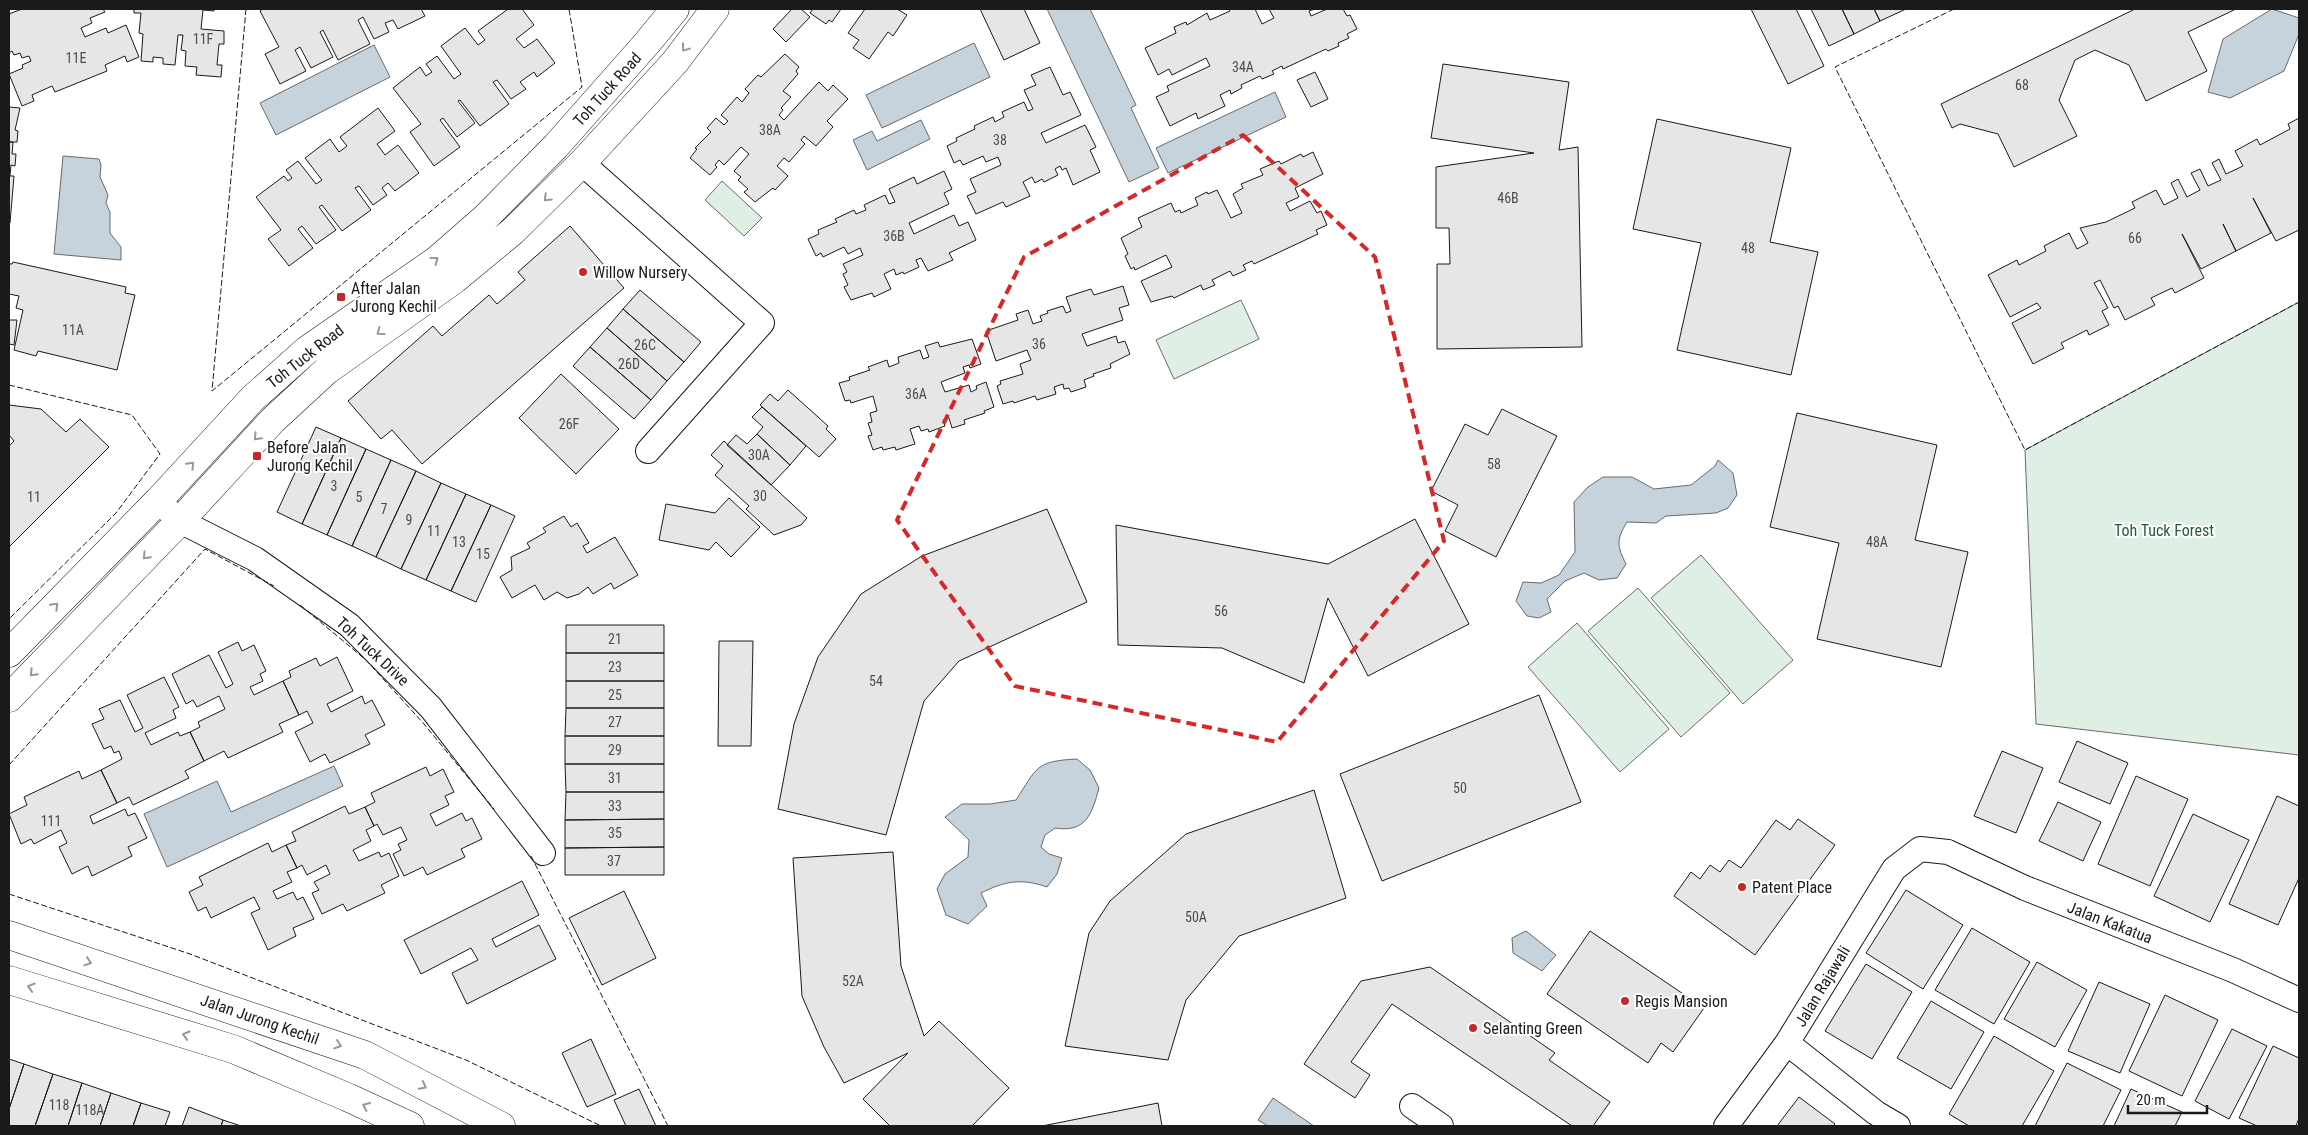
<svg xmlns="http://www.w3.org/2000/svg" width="2308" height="1135" font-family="'Roboto Condensed',sans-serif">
<rect width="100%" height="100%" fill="#fff"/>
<path fill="#e0efe3" stroke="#6a6a6a" d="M722,181L762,218L744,236L705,200Z
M1241,300L1259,339L1174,379L1156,340Z
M2299,302V755L2036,724L2025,450Z
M1701,555L1793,660L1743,704L1651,598Z
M1638,588L1730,693L1681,737L1588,631Z
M1577,623L1669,729L1620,772L1528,667Z"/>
<path fill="#c6d2dc" stroke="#6a6a6a" d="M1047,9H1090L1136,105L1131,108L1159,168L1129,182Z
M2272,9L2299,18V34L2284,71L2230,98L2208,92L2223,39Z
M974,43L990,77L882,128L866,95Z
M374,45L390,77L276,135L260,103Z
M1275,92L1286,117L1168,173L1156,148Z
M921,120L930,139L867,170L853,140L872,131L877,141Z
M63,156L99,159L101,165L100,177L108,195L106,203L110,212V233L121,247V260L54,254Z
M1718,460L1733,473L1737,495L1728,508L1716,513L1666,516L1656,523L1627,522C1616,540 1617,546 1626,564L1617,578L1599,580L1584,573L1565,581L1547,599L1551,612L1539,618L1527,616L1516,601L1523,582L1541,583L1559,575L1575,552L1574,502L1588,487L1603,477H1632L1654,489L1691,485L1715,466Z
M1077,759L1090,770L1099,788C1092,814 1086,833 1055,828L1045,835L1041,847L1049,854L1062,858L1057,874L1047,887C1021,878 1005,881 981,893L987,906L968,924L946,915L937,889L945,874L968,857L969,840L945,817L962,804H990L1016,800C1037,768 1035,761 1077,759Z
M334,766L343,786L167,867L144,814L217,781L231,812Z
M1526,931L1556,955L1542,971L1513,953L1512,938Z
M1273,1098L1314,1126H1268L1258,1120Z"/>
<path fill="#e6e6e6" stroke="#1a1a1a" d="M22,9H103L105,12L90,18L92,23L81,28L85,37L106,28L108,33L126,25L139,57L127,62L125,56L105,65L107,71L55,92L52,86L32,95L34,101L22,106L9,74L23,68L22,65L31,61L29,56L22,58L20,53L14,55L12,51L9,53V14Z
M134,9H214V11L203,10L201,29L224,31V44H219L217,65H222L221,77L196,75L197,67L185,66L186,51L181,50L183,35H178L175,65L163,64V58L153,57V62L141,61L143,34L139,33L141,13H134Z
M263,9H421L425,16L398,29L393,20L385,23L389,32L374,39L363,17L358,20L370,44L338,60L323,30L320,32L333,57L311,68L300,47L295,50L306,71L280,84L265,54L279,47L260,11Z
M508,9H522L534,25L516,39L524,48L537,39L555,63L537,77L534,72L520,82L526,89L511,99L497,80L493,82L509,104L480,126L460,100L458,101L475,123L457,137L443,118L440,120L460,147L434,166L410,132L421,124L393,88L420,67L426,76L432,72L426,64L437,56L454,79L461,74L441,46L465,28L478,45L485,40L478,31Z
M792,9H801L810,17L786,42L773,29Z
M813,9H841L832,22L829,20L826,24L810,13Z
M865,9H897L907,15L893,36L888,32L869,59L853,48L859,40L848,33Z
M980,9H1024L1040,43L1004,60Z
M1229,9H1255L1262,24L1274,18L1269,9H1315L1309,11L1311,16L1327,9H1343L1347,16L1350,15L1357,29L1347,34L1349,38L1338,43L1339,46L1328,51L1326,49L1283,69L1282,66L1272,71L1274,74L1262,79L1260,76L1241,85L1242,88L1231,94L1230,90L1220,95L1225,106L1198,119L1196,113L1170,126L1156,97L1169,91L1167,86L1210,66L1206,58L1172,75L1169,69L1158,75L1145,48L1176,33L1174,27L1186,22L1187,25L1207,13L1210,20L1230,11Z
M1751,9H1796L1824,66L1788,84Z
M1811,9H1842L1854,34L1829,46Z
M1842,9H1874L1880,21L1854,34Z
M1874,9H1906L1880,21Z
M2135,9H2236L2188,32L2207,71L2146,101L2129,65L2095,50L2075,60L2059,100L2077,136L2014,167L1998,134L1960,124L1952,128L1941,104Z
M785,54L799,67L796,71L798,74L783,91L791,97L781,108L783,110L779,115L784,120L819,82L828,91L833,85L848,99L827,121L833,127L816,146L804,136L801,140L805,144L789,162L784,158L777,166L788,176L775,190L773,188L755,202L744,192L748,189L738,180L741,177L734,171L749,154L741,147L724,165L719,160L715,165L717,167L710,175L690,158L697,149L695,148L711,132L707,128L716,118L724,125L728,121L721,115L737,97L742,102L749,93L745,89L758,75L761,77Z
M1443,64L1569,82L1559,150L1578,147L1582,347L1437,349V264H1450L1449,228H1436V167L1534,153L1431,138Z
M1050,67L1063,95L1070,92L1081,115L1041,133L1046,143L1085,125L1096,147L1090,150L1100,172L1073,185L1066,168L1062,170L1060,166L1055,169L1058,175L1044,182L1042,179L1035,183L1032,177L1023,182L1030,196L1006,207L1003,202L976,214L967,196L976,192L970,179L1001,165L998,157L986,162L983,156L963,165L960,160L954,163L947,146L957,141L956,138L975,129L974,126L993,117L995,122L1004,117L1002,112L1024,102L1028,111L1033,109L1024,90L1036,85L1031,75Z
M1315,72L1328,99L1311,107L1297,80Z
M9,107L20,108L15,130L18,131L17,142H9Z
M378,108L395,131L377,144L385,155L398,145L419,173L395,191L388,183L382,188L387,195L373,205L359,186L355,188L371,210L342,231L322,205L319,207L336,230L316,244L302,226L298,229L313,248L289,266L268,239L281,230L256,197L284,176L288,181L292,178L286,170L298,161L316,184L322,180L305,158L330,139L339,152L347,146L340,137Z
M2299,118V230L2276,241L2253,198L2271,233L2236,251L2223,224L2236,251L2201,269L2182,234L2204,278L2175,293L2172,288L2151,298L2155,305L2125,320L2118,306L2114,308L2100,280L2094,283L2108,308L2102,311L2109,325L2089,335L2087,330L2061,343L2064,348L2033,364L2012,323L2041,308L2037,303L2010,317L1988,275L2017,260L2019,265L2046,251L2044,246L2069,233L2077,249L2088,243L2080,228L2106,222L2135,208L2132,202L2156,190L2164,205L2178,198L2171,183L2178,179L2187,197L2200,190L2191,173L2200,169L2208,186L2221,180L2212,163L2219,159L2226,174L2243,166L2235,151L2257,139L2260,145L2290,129L2288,124Z
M1657,119L1791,148L1770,242L1818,252L1791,375L1677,350L1701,243L1633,229Z
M9,142H13L12,154H16L15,166L11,165L10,176H14L10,223H9Z
M1313,152L1323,174L1295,188L1299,197L1286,203L1290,211L1310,201L1317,213L1321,211L1327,225L1316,230L1318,234L1254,264L1252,261L1243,265L1246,270L1233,276L1230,271L1212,280L1215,285L1203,290L1201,285L1174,298L1172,296L1151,302L1141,281L1172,267L1166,255L1135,270L1134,267L1131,269L1125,256L1128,254L1121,238L1142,227L1138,218L1171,203L1175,212L1180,210L1181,213L1198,205L1195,198L1207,192L1208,194L1217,190L1231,218L1242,213L1233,194L1243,188L1241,184L1263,175L1260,169L1279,161L1281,164L1301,154L1303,157Z
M944,171L952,189L944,193L949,204L909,223L914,234L954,215L959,226L968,222L976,240L949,253L953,260L928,271L921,258L916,260L919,267L904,274L903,272L896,275L894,269L884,274L891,289L874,297L872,293L851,300L844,287L848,285L843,274L847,272L843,264L863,255L860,248L848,254L844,247L823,257L821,253L816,256L808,239L819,234L818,230L837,222L835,219L854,210L856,214L866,210L864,205L885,195L889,204L895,202L889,189L914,177L917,184Z
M570,226L624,288L422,464L392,430L381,439L348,401L433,326L442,336L489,295L497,304L525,280L518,272Z
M13,262L126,287L125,293L135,295L117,370L38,351L36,356L14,350L23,310L16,308L19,296L9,294V264H12Z
M1123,286L1129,305L1119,308L1123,320L1082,334L1087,346L1116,336L1118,343L1125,341L1130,354L1110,364L1111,368L1093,374L1094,376L1084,380L1086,387L1071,392L1069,388L1064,389L1063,384L1054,387L1056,394L1037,400L1035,396L1014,403L1013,401L1003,404L997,386L1001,384L1000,381L1023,374L1020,364L1031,360L1027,350L996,361L986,331L1018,320L1016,314L1028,310L1033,324L1042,321L1040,316L1048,313L1047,311L1063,306L1066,313L1071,311L1066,297L1091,289L1094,295Z
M640,290L701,342L684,362L623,309Z
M623,309L684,362L667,381L607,328Z
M9,320H17L14,345L9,344Z
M607,328L667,381L651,400L590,347Z
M972,339L981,364L970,368L969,365L963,367L965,373L941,382L945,392L969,385L971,392L977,389L976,386L986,382L994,407L984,411L985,413L964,420L965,424L952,428L949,418L943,420L945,426L929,432L928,429L921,431L919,426L910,429L915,444L896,450L895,447L883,450L882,447L873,450L868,436L872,435L868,423L872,422L870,413L877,411L873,396L851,403L850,400L845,401L839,383L850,380L849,377L870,370L868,367L887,360L889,367L899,363L898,357L920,350L923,359L929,357L925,346L938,342L940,347Z
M590,347L651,400L634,419L573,366Z
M561,374L619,429L576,474L519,418Z
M788,390L828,426L826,429L836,439L819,457L760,405L770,394L778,401Z
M9,405L41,409L66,432L80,419L109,447L9,547V446L14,441L9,435Z
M762,407L806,446L790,465L757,434L763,427L752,417Z
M1502,409L1557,436L1496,557L1445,531L1458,505L1431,491L1465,424L1488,435Z
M1797,413L1937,445L1915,540L1968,552L1941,667L1817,639L1839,543L1770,527Z
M316,427L341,438L302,524L277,512Z
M757,434L790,465L771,485L727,445L736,435L747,444Z
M341,438L366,449L327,535L302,524Z
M724,441L807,518L801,525L774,535L746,509L749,506L715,475L723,466L711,455Z
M366,449L391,460L352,546L327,535Z
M391,460L416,471L376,557L352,546Z
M416,471L441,483L401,569L376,557Z
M441,483L466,494L426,580L401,569Z
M466,494L491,505L451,591L426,580Z
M729,498L760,527L731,557L716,542L709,550L659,540L666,504L715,513Z
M491,505L515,516L476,602L451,591Z
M1047,509L1087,602L959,661L924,701L886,835L778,809L794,724L818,657L861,594L922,556Z
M564,516L571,527L577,523L589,543L583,546L587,553L615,537L638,575L614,589L611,583L593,594L588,587L579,594L567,598L557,592L544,600L535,585L512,598L500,577L512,570L511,557L530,548L527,543L546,532L543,528Z
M1415,519L1469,624L1368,676L1328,598L1304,683L1222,648L1118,645L1116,525L1328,564Z
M566,625H664V653H566Z
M719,641H753L751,746H718Z
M238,642L242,651L254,645L266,671L260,674L263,681L250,687L254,695L283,681L299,715L279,724L283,732L228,758L224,751L204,761L190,732L200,727L198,722L225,709L219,696L197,707L193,700L186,704L172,674L209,655L226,688L233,684L218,652Z
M566,653H664V681H566Z
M337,657L353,691L327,704L331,712L362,696L365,704L372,700L385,725L365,735L370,744L330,763L325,754L310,762L295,732L313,723L307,711L299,715L283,681L291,677L289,671L316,658L320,666Z
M164,677L179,707L173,710L176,718L145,733L151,745L178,732L180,736L190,732L204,761L185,771L189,778L133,805L129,797L117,803L101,770L122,759L119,751L114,753L111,746L104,749L92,724L104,719L99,709L120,700L135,732L143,728L127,695Z
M566,681H664V708H566Z
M1539,695L1581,802L1382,881L1340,774Z
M566,708H664V736H565Z
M565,736H664V764H565Z
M2077,741L2128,763L2110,804L2059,782Z
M2002,751L2043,768L2016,833L1974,816Z
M565,764H664V792H566Z
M426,767L430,776L443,769L454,792L445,796L449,805L430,814L436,826L462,813L466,821L472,818L482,839L461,849L465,857L427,875L423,867L404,876L393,854L401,850L398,844L407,840L401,827L383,835L377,824L374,826L365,807L375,802L371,793Z
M101,770L117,803L90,816L93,824L125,809L128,816L135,813L147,838L128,847L132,856L92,876L88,866L72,874L59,847L67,843L61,830L34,844L31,839L21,844L9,814L27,805L24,797L79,771L82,779Z
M2136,776L2188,799L2150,886L2098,864Z
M1314,790L1346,898L1239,936L1186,1000L1168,1060L1065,1046L1089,933L1110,901L1186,834Z
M566,792H664V819L565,820Z
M2277,796L2299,806V878L2278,925L2229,904Z
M2058,802L2101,822L2083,861L2039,841Z
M345,806L349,814L365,807L374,826L366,830L371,841L353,850L359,861L379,852L381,857L389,853L399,876L381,885L385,893L347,911L343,904L322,914L312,893L319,890L314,882L330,874L326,865L307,875L302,865L297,868L286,845L296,841L292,832Z
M2193,814L2249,840L2210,922L2154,896Z
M664,819V847L565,848V820Z
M1798,819L1835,845L1755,955L1674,896L1691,872L1700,879L1710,865L1720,872L1729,860L1741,868L1776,820L1790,830Z
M268,843L272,852L286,845L297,868L287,872L292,882L273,891L277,899L293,892L297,900L303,897L314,919L293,928L296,936L268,950L251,913L260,909L254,897L211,918L206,907L198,911L189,892L203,885L199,877Z
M664,847V875H565V848Z
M893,852L901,966L924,1036L939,1021L1009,1088L972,1126H890L863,1099L908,1053L844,1083L824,1047L802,996L793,858Z
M522,881L539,915L492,939L496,947L539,925L556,959L467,1004L452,973L478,960L471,948L421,974L404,940Z
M1906,890L1963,925L1923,989L1866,953Z
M624,891L656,958L602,985L569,918Z
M1972,928L2030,962L1994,1024L1935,990Z
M1590,931L1704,1008L1673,1052L1661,1043L1648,1063L1547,994Z
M2037,962L2087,990L2055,1047L2004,1019Z
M1866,964L1912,992L1872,1059L1825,1031Z
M1430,967L1555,1053L1549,1060L1610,1102L1593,1126H1572L1392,1004L1351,1062L1370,1075L1355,1098L1304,1064L1361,981Z
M2099,982L2150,1004L2120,1073L2068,1051Z
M2165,995L2218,1020L2182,1096L2129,1071Z
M1931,1001L1984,1032L1951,1089L1897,1058Z
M2232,1029L2267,1046L2229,1119L2195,1101Z
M1994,1036L2054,1071L2022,1126H1969L1949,1114Z
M591,1039L616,1094L587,1107L562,1053Z
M2273,1046L2299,1058V1118L2296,1126H2257L2239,1118Z
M9,1059L24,1064L9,1109Z
M2067,1063L2121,1090L2103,1126H2035Z
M24,1064L53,1074L35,1126H9V1109Z
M53,1074L82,1083L68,1126H35Z
M82,1083L111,1093L100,1126H68Z
M639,1089L656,1126H626L614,1100Z
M2131,1089L2182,1112L2175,1126H2114Z
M111,1093L141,1103L133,1126H100Z
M1799,1097L1835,1124L1833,1126H1777Z
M141,1103L170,1112L165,1126H133Z
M1158,1103L1162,1126H1042Z
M189,1107L223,1120L221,1126H182Z
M223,1120L241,1126H221Z"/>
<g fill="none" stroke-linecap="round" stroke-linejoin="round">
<defs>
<path id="minor" d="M582,163L762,323L648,451
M158,501L180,521L255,559L349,625L431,708L543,853
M1787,1043L1876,1113L1898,1126
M1412,1106L1441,1126
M1726,1126L1787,1043L1894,869L1920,849L1948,852L2025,888L2233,970L2299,1000"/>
<path id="tertiary" d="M9,653L158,501L253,398L307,350L437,260L485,218L556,146L647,43L675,9
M9,698L180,521L273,420L326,371L455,279L513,231L582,163L675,62L715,9"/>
<path id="secondary" d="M9,935L365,1055L501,1126
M9,980L233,1049L347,1097L410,1126"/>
</defs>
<use href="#minor" stroke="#1a1a1a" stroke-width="26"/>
<use href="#tertiary" stroke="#1a1a1a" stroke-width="29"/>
<use href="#secondary" stroke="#1a1a1a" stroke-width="29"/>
<use href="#minor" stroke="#fff" stroke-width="24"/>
<use href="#tertiary" stroke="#fff" stroke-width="28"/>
<use href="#secondary" stroke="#fff" stroke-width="28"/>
<path stroke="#1a1a1a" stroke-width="1" stroke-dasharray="6 2.5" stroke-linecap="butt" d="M246,9L212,391L582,87L569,9
M1954,9L1835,67L2025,450L2299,302
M9,385L132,415L160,454L116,513L9,619
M300,605L366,660L424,724L494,809
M9,765L205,549L274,586
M531,856L668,1126
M9,894L190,954L466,1060L601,1126"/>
</g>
<defs><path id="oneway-chevron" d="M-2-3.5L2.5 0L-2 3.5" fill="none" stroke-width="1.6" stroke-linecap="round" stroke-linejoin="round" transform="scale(1.25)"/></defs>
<g stroke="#989898">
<use href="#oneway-chevron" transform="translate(685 48) rotate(127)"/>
<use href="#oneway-chevron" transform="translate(547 198) rotate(136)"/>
<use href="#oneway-chevron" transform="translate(435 260) rotate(-37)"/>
<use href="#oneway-chevron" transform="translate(380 332) rotate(144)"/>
<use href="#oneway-chevron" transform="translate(257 437) rotate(133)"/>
<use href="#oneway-chevron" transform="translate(191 465) rotate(-47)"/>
<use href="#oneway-chevron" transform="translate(146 556) rotate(134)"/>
<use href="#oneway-chevron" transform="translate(55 606) rotate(-46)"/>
<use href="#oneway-chevron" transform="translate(33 673) rotate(134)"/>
<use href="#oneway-chevron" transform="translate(88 962) rotate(18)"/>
<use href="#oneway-chevron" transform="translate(31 987) rotate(-163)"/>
<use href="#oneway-chevron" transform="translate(186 1035) rotate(-163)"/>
<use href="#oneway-chevron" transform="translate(338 1045) rotate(19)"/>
<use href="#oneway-chevron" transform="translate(423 1086) rotate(28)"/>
<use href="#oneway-chevron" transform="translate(366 1106) rotate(-155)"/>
</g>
<path fill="none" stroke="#d62828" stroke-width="4" stroke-dasharray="10 6" stroke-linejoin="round" d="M1243,135L1375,257L1444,541L1277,742L1015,686L897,520L1024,257Z"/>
<g fill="#c62828" stroke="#fff" stroke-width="2">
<circle cx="583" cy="272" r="5"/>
<rect x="336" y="292" width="10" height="10" rx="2.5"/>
<rect x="252" y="451" width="10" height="10" rx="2.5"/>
<circle cx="1742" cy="887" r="5"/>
<circle cx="1625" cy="1001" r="5"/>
<circle cx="1473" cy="1028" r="5"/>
</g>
<g text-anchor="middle" stroke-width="4" stroke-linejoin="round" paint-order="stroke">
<g font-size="14" fill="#4d4d4d">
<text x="203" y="44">11F</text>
<text x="76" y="63">11E</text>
<text x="1243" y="72">34A</text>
<text x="2022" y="90">68</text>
<text x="770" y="135">38A</text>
<text x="1000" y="145">38</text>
<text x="1508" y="203">46B</text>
<text x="894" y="241">36B</text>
<text x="2135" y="243">66</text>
<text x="1748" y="253">48</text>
<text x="73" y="335">11A</text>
<text x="1039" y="349">36</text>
<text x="645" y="350">26C</text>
<text x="629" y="369">26D</text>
<text x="916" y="399">36A</text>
<text x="569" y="429">26F</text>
<text x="759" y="460">30A</text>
<text x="1494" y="469">58</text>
<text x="334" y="491">3</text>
<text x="760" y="501">30</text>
<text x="34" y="502">11</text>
<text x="359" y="502">5</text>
<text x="384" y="514">7</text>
<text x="409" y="525">9</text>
<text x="434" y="536">11</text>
<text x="459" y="547">13</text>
<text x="1877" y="547">48A</text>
<text x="483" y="559">15</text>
<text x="1221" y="616">56</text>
<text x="615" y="644">21</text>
<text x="615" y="672">23</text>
<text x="876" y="686">54</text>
<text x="615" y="700">25</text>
<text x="615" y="727">27</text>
<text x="615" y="755">29</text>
<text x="615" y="783">31</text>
<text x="1460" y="793">50</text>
<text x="615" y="811">33</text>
<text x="51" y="826">111</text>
<text x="615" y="838">35</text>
<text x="614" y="866">37</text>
<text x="1196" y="922">50A</text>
<text x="853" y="986">52A</text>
<text x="59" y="1110">118</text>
<text x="90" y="1115">118A</text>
</g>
<g font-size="16" fill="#1a1a1a" stroke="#fff">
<text transform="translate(607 89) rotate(-48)" y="6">Toh Tuck Road</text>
<text transform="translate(305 356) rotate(-38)" y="6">Toh Tuck Road</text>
<text transform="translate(373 651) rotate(43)" y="6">Toh Tuck Drive</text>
<text transform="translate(2110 922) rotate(21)" y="6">Jalan Kakatua</text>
<text transform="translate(1822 986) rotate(-59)" y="6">Jalan Rajawali</text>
<text transform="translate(260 1019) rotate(19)" y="6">Jalan Jurong Kechil</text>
</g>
<g font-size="16" fill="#1a1a1a" stroke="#fff" text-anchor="start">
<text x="593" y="278">Willow Nursery</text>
<text x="351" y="294">After Jalan<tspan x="351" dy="18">Jurong Kechil</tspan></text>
<text x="267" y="453">Before Jalan<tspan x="267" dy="18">Jurong Kechil</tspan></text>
<text x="1752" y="893">Patent Place</text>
<text x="1635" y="1007">Regis Mansion</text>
<text x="1483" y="1034">Selanting Green</text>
</g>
<g font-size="16" fill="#2b5a34" stroke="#fff">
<text x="2164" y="536">Toh Tuck Forest</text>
</g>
</g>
<rect width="2308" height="1135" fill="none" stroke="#1a1a1a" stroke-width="20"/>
<path d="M2128 1105v8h79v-8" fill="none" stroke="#1a1a1a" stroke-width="2.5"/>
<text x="2136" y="1105" font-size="15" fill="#1a1a1a" stroke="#ffffff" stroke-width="4" paint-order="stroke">20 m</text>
</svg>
